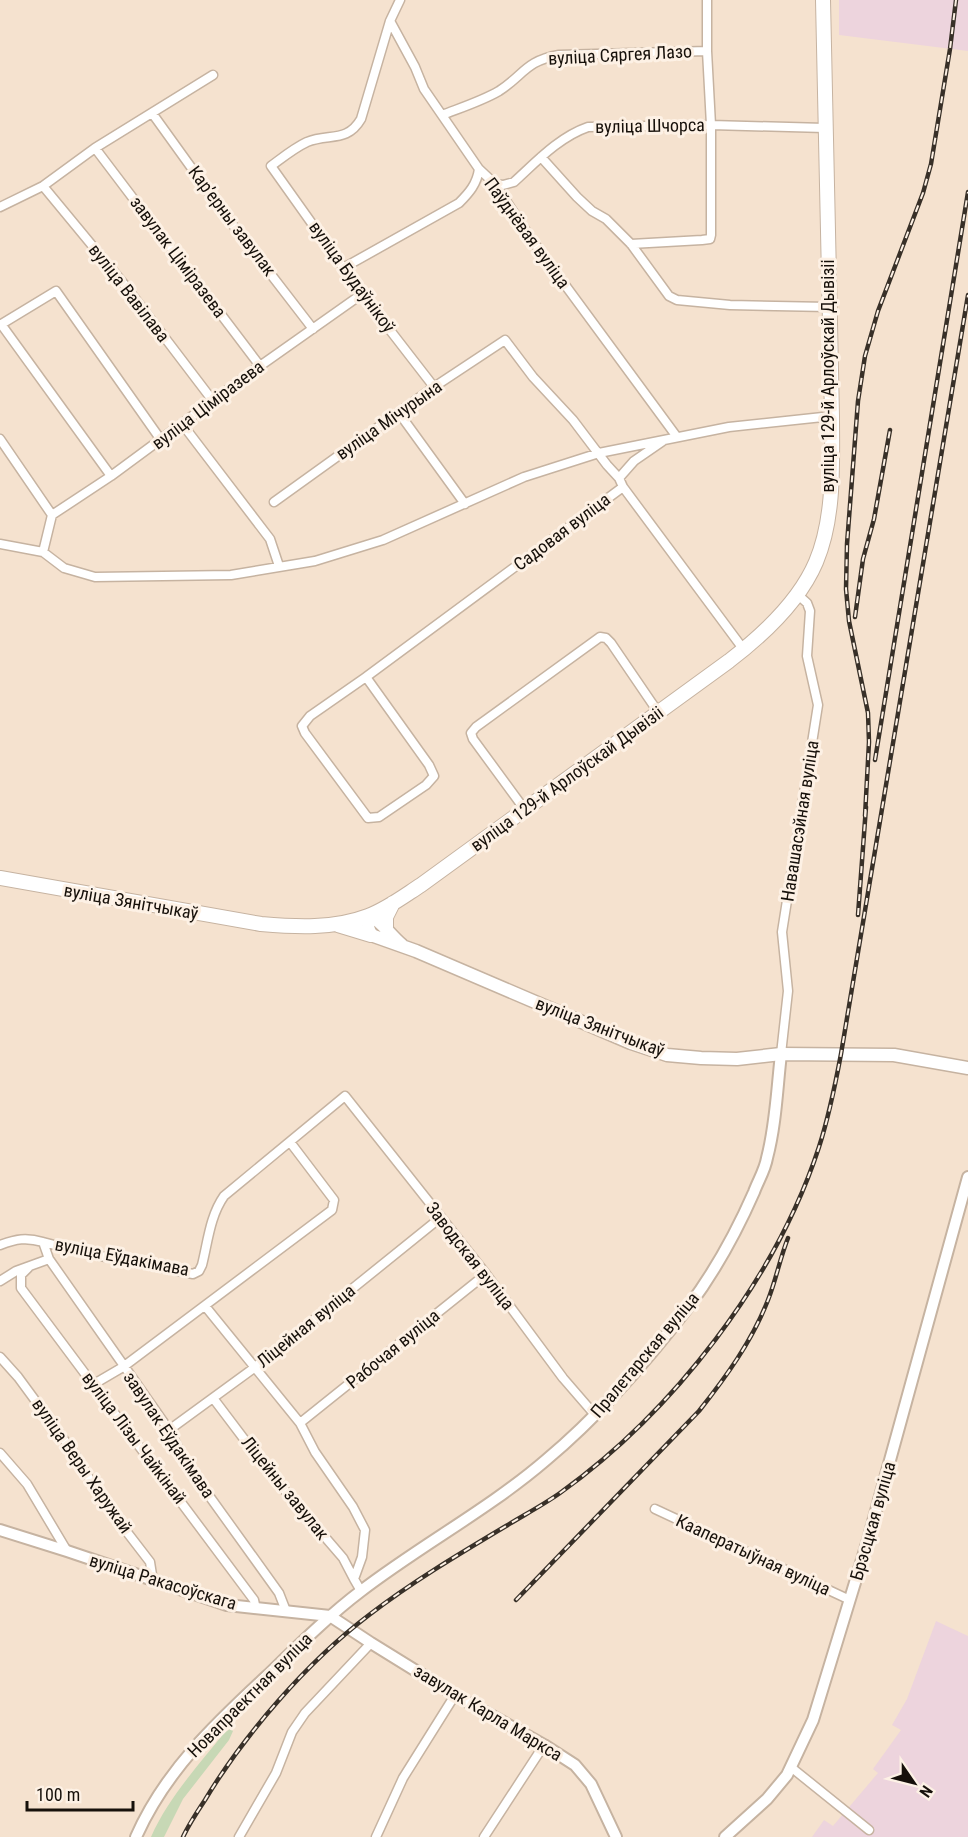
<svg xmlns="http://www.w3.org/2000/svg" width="968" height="1837" font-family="'Roboto Condensed',sans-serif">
<rect width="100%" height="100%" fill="#f5e2cf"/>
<path fill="#edd4dd" d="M839,0H968V51L839,35Z
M936,1621L968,1636V1837H812L824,1820L833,1826L878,1773L873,1769L901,1730L892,1725L907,1699Z"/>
<path fill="#c7d8b5" d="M230,1729L233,1731L229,1740L183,1799L164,1837H151C168,1798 198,1766 224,1733Z"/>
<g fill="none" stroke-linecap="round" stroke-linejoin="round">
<defs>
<path id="minor" d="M400,0L390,21L361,119C347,143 329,133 307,142C294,148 282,158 271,166L362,294L434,387
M390,21L415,67L424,89L479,169L495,184L532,240L677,437
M152,113L229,220L313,329
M442,115C460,108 482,101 499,91C524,75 525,61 559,55L707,51
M95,148L260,366
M541,157L577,197L592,211L606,219L631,244L669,296L677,300L730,305L829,307
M495,184L503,185L514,182C536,162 559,137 588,127L711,125L825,128
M43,186L124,284L213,401
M0,207L43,186L95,148L213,75
M631,244L702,240L710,239L711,235V125L707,51V0
M345,267L459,203C469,193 477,184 479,169
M1,324L111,476
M0,325L56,291L161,440
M399,413L465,504
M183,425L270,539L279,566
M0,439L52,515L43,552
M619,478L634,461L663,441
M274,502L434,387L505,340L533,377L573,420L607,465L619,478L623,487
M52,515L111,476L260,366L362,294
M0,544L43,552L64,568L95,577L231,575L315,561L383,540L524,477L599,453L729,427L832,416
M366,677L310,716L302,726L305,733L368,818L379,817L426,785L434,776L429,765L366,677L623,487L744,650
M525,810L473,739L471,733L476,727L600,637L606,638L611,643L658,712
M781,1054L788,991L782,932L818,705L807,656L810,611L807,603L797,594
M0,1245C16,1239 26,1237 43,1242
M28,1268L21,1275V1288L254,1600L256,1609
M0,1281L16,1271L49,1259
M205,1306L300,1423L315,1452L353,1507L365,1530L362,1557L354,1579L361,1591
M0,1357L18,1377L76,1456L100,1497L150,1562L153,1581
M94,1384L123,1367L332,1210L334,1200L290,1142
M213,1398L269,1472L343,1558L354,1579
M300,1423L486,1274
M169,1430L254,1368L440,1218
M0,1453L27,1484L67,1551
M655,1509L850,1600
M286,1611L279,1593L187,1465L169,1430L49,1259L43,1242L85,1253L193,1274L199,1271L202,1265C208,1241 210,1216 224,1196L345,1096L486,1274L563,1378L595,1415
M792,1768L869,1830
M239,1837L276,1773L292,1732L305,1713L371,1643
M376,1837L403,1778L455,1695
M484,1837L544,1745"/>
<path id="tertiary" d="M0,1530L67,1551L227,1605L330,1616L371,1643L455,1695L544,1745L575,1765L591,1784L616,1837
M136,1837C165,1771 216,1723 268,1675C298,1646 328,1616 361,1591C421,1545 489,1509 546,1460C600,1415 646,1362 689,1306C715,1271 736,1233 754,1192C758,1181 765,1170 767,1158C776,1124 777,1088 781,1054
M725,1837L767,1799L787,1775L813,1720L868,1540L968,1177"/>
<path id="secondary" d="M402,945C390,935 383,923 370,915L368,927L371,935L416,951L631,1043L667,1055L701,1058L737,1059L781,1054L894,1055L968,1068"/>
<path id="primary" d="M0,878L261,924C296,927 334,929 368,916C387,909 404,896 421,885L729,661C763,635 799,602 816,562C835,517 832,463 832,416L823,0
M338,925L371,935
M386,927V917L393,903"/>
</defs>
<use href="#minor" stroke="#c6b3a1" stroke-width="11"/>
<use href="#tertiary" stroke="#c6b3a1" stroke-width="14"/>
<use href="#secondary" stroke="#c6b3a1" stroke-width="15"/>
<use href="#primary" stroke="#c6b3a1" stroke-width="16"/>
<use href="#minor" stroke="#fff" stroke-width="8"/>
<use href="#tertiary" stroke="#fff" stroke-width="10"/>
<use href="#secondary" stroke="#fff" stroke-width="12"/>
<use href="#primary" stroke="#fff" stroke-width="14"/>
<defs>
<path id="rail" d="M855,617L863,559L874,519L890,430
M875,760L968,192
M865,816L869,742L868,713L849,621L846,589L847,544L858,401L865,356L878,311L923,193L931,164L950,49L956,0
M858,915L866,807
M516,1600L699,1411C726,1377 752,1341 768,1300C776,1280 780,1258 788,1238
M183,1837C189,1824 197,1812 205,1800C244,1735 307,1662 369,1615C412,1582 459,1554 506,1526C524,1515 543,1505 560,1493C673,1412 776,1279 819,1147C829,1116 835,1086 841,1054L968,295"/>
</defs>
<use href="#rail" stroke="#383028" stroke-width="4.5"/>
<use href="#rail" stroke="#fdf1e5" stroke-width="2" stroke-dasharray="7" stroke-linecap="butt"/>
</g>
<g text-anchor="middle" stroke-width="6" stroke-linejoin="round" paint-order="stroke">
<g font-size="18" fill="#16100a" stroke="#fdf1e5">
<text transform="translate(620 55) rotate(-3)" y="6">вуліца Сяргея Лазо</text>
<text transform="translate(650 126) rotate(-1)" y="6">вуліца Шчорса</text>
<text transform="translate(232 221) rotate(53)" y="6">Карʼерны завулак</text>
<text transform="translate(527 233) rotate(54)" y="6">Паўднёвая вуліца</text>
<text transform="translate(178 257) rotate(53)" y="6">завулак Ціміразева</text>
<text transform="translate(352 277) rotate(54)" y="6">вуліца Будаўнікоў</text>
<text transform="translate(129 293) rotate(52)" y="6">вуліца Вавілава</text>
<text transform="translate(828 376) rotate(-90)" y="6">вуліца 129-й Арлоўскай Дывізіі</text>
<text transform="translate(208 405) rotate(-37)" y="6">вуліца Ціміразева</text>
<text transform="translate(389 420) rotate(-35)" y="6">вуліца Мічурына</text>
<text transform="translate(562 532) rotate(-37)" y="6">Садовая вуліца</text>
<text transform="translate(567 779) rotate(-36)" y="6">вуліца 129-й Арлоўскай Дывізіі</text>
<text transform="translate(800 821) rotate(-81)" y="6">Навашасэйная вуліца</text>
<text transform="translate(131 902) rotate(10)" y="6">вуліца Зянітчыкаў</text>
<text transform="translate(600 1027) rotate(21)" y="6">вуліца Зянітчыкаў</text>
<text transform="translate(470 1256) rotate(52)" y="6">Заводская вуліца</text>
<text transform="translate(122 1257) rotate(11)" y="6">вуліца Еўдакімава</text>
<text transform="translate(306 1326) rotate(-39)" y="6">Ліцейная вуліца</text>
<text transform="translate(393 1349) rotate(-39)" y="6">Рабочая вуліца</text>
<text transform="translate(645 1355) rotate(-50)" y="6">Пралетарская вуліца</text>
<text transform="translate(169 1435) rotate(56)" y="6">завулак Еўдакімава</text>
<text transform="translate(134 1438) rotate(53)" y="6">вуліца Лізы Чайкінай</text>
<text transform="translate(82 1466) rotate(55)" y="6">вуліца Веры Харужай</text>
<text transform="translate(285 1488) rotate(51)" y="6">Ліцейны завулак</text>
<text transform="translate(873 1521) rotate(-74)" y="6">Брэсцкая вуліца</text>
<text transform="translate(753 1555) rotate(25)" y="6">Кааператыўная вуліца</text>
<text transform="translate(163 1582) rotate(17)" y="6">вуліца Ракасоўскага</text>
<text transform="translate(250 1695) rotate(-45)" y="6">Новапраектная вуліца</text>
<text transform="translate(488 1713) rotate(31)" y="6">завулак Карла Маркса</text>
</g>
</g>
<g transform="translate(914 1783) rotate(125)" stroke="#fdf1e5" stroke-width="4.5" paint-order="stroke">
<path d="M0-4.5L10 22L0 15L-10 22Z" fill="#16100a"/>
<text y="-9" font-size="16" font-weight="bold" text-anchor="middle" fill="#16100a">N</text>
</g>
<path d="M27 1801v9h106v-9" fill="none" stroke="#16100a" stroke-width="3"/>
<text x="36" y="1801" font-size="18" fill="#16100a" stroke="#fdf1e5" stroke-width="4.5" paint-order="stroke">100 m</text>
</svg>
